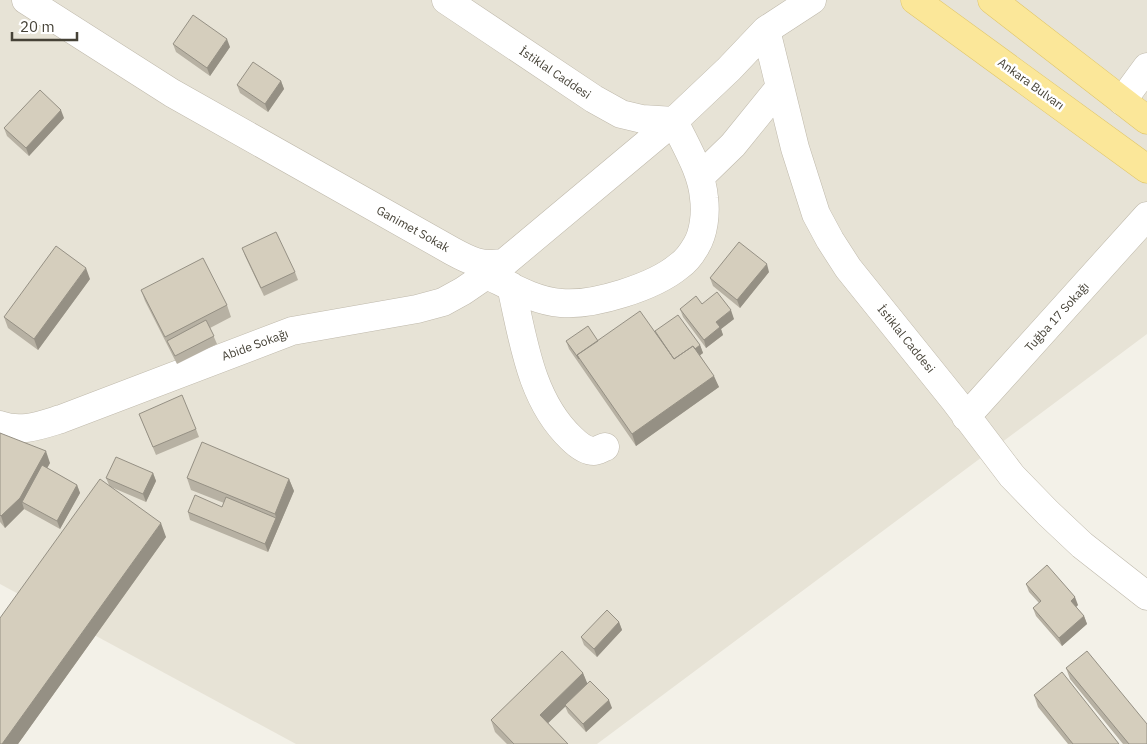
<svg xmlns="http://www.w3.org/2000/svg" width="1147" height="744" font-family="'IBM Plex Sans',sans-serif">
<rect width="100%" height="100%" fill="#f3f1e8"/>
<path fill="#e7e3d6" d="M0,0H1147V334L597,744H296L0,584Z"/>
<g fill="none" stroke-linecap="round" stroke-linejoin="round">
<defs>
<path id="minor" d="M26,0L172,93L452,251C472,262 481,266 504,263L674,121L729,69L766,30L812,0
M446,0L594,99L621,114L642,119L674,121
M766,30L795,148L816,214L830,240L848,268L955,401L1012,476L1048,513L1082,545L1147,596
M1122,101L1147,67
M700,177L733,145L780,87
M487,275C510,286 535,301 561,303C593,306 654,287 679,266C685,262 692,253 696,246C704,233 706,213 704,198C702,171 685,145 674,121
M511,286C523,338 530,399 571,438C577,444 585,451 594,451C597,451 602,448 605,447
M966,417L1147,216
M0,425C21,433 41,425 61,419L292,331L417,309L443,302L463,291L504,263"/>
<path id="major" d="M915,0L1147,169
M992,0L1147,120"/>
</defs>
<use href="#minor" stroke="#bfb9ab" stroke-width="29"/>
<use href="#major" stroke="#e0c669" stroke-width="29"/>
<use href="#minor" stroke="#fff" stroke-width="28"/>
<use href="#major" stroke="#fbe799" stroke-width="28"/>
</g>
<path fill="#b7b1a3" d="M173,44L230,47L210,76L176,52Z
M281,81L284,89L268,112L240,93L237,85Z
M64,118L29,156L7,136L4,128Z
M242,248L295,272L298,280L264,296L245,256Z
M769,272L740,308L713,286L710,278Z
M90,279L38,350L8,328L4,317Z
M141,290L227,305L231,317L210,328L217,344L177,364L145,301Z
M702,304L734,319L721,329L723,335L706,348L683,317L680,309Z
M655,331L700,345L703,353L700,355L719,387L636,446L569,349L566,341H598Z
M139,414L196,429L199,437L156,455Z
M0,433L50,463L47,468L77,485L80,493L60,529L24,509L5,528L0,522Z
M153,473L156,481L146,502L111,487L166,537L18,744H0L109,485L106,478Z
M187,478L289,479L294,491L268,552L190,520L188,512L222,507L224,503L191,490Z
M1026,584L1078,605L1076,607L1084,616L1087,624L1062,646L1036,616L1033,608L1039,603L1029,592Z
M619,622L622,630L597,657L584,645L581,637Z
M1066,668L1147,744H1123L1070,679Z
M583,673L587,684L612,708L586,732L568,713L565,706L548,723L568,744H507L495,732L491,720Z
M1034,695L1119,744H1068L1038,707Z"/>
<path fill="#959084" d="M227,39L230,47L210,76L207,68Z
M281,81L284,89L268,112L265,104Z
M61,110L64,118L29,156L26,148Z
M767,264L769,272L740,308L737,300Z
M86,268L90,279L38,350L34,339Z
M731,310L734,319L721,329L723,335L706,348L704,340L716,322Z
M700,345L703,353L679,371L676,363Z
M714,376L719,387L636,446L632,434Z
M46,451L50,463L27,504L22,502L24,509L5,528L1,516Z
M153,473L156,481L146,502L143,494Z
M289,479L294,491L268,552L265,544L276,518L275,514Z
M77,485L80,493L60,529L57,521Z
M161,523L166,537L18,744H2Z
M1075,597L1078,605L1074,609L1071,601Z
M1084,616L1087,624L1062,646L1059,638Z
M619,622L622,630L597,657L594,649Z
M583,673L588,685L544,727L540,715Z
M609,700L612,708L586,732L583,724Z"/>
<path fill="#d5cebd" stroke="#959084" d="M193,15L227,39L207,68L173,44Z
M253,62L281,81L265,104L237,85Z
M40,90L61,110L26,148L4,128Z
M276,232L295,272L261,288L242,248Z
M739,242L767,264L737,300L710,278Z
M56,246L86,268L34,339L4,317Z
M203,258L227,305L165,337L141,290Z
M717,292L731,310L716,322L720,327L704,340L680,309L696,296L702,304Z
M640,311L674,359L693,346L714,376L632,434L577,355Z
M678,315L700,345L695,349L693,346L674,359L655,331Z
M206,320L214,336L175,356L167,341Z
M588,326L598,341L577,355L579,359L566,341Z
M182,395L196,429L153,447L139,414Z
M0,433L46,451L20,498L1,516L0,515Z
M202,442L289,479L275,514L187,478Z
M116,457L153,473L143,494L106,478Z
M42,465L77,485L57,521L22,502Z
M100,479L161,523L2,744H0V618Z
M195,495L222,507L226,497L276,518L265,544L188,512Z
M1047,565L1075,597L1071,601L1084,616L1059,638L1033,608L1041,601L1026,584Z
M607,610L619,622L594,649L581,637Z
M562,651L583,673L540,715L568,744H514L491,720Z
M1087,651L1147,724V744H1129L1066,668Z
M1062,672L1119,744H1073L1034,695Z
M590,681L609,700L583,724L565,705Z"/>
<g text-anchor="middle" stroke-width="5" stroke-linejoin="round" paint-order="stroke">
<g font-size="12" fill="#464237" stroke="#fff">
<text transform="translate(555 73) rotate(34)" y="4">İstiklal Caddesi</text>
<text transform="translate(1031 84) rotate(36)" y="4">Ankara Bulvarı</text>
<text transform="translate(413 229) rotate(29)" y="4">Ganimet Sokak</text>
<text transform="translate(1057 317) rotate(-48)" y="4">Tuğba 17 Sokağı</text>
<text transform="translate(906 339) rotate(51)" y="4">İstiklal Caddesi</text>
<text transform="translate(255 345) rotate(-20)" y="4">Abide Sokağı</text>
</g>
</g>
<path d="M12 32v8h65v-8" fill="none" stroke="#464237" stroke-width="2.5"/>
<text x="20" y="32" font-size="15" fill="#464237" stroke="#ffffff" stroke-width="4" paint-order="stroke">20 m</text>
</svg>
